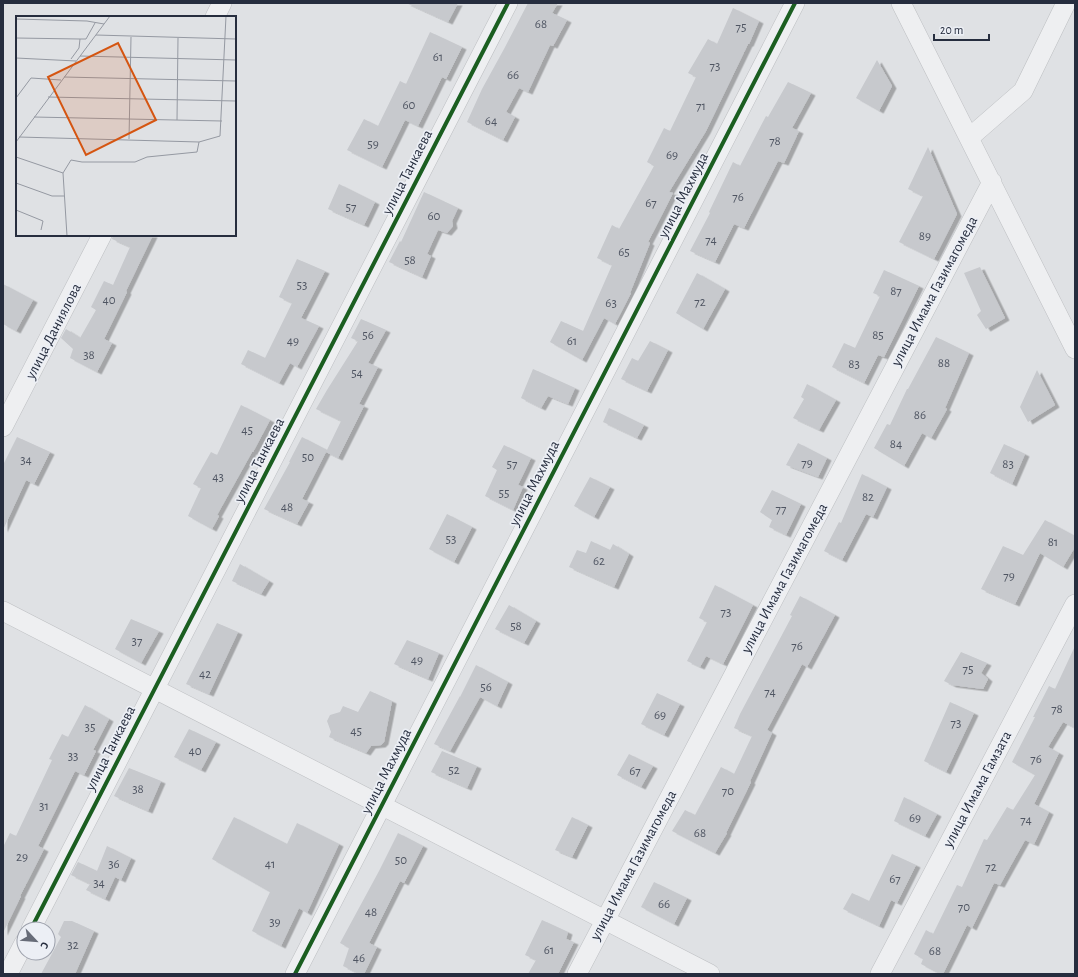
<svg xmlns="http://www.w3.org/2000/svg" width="1078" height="977" font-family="'Alegreya Sans',sans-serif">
<defs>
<filter id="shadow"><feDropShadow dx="4.5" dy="2.5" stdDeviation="0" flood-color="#0004"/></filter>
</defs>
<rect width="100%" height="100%" fill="#dfe1e4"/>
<path fill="#c7c9cd" filter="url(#shadow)" d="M406,3H458L448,22Z
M528,3H558L552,13L567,20L553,46L550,45L528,92L519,88L506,112L515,117L503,140L467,122L482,89L504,49Z
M733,8L759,21L749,44H748L706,131L669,192L673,193L648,242L650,243L630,293H631L615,324L604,318L582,360L550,342L561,321L583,331L612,265L597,258L612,225L619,229L654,166L647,162L664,128L670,131L696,77L688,73L708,39L717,44Z
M430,32L462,47L446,79L442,77L418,126L405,120L382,167L347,150L364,119L378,126L400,81L406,84Z
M877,60L892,86L879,111L856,98Z
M788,82L811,93L792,128L799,131L784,163L778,161L744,228L734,224L715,262L690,251L710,213L709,212L733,162L740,166L766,116L768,117Z
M928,147L957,214L934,259L899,242L923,196L908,189Z
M339,184L375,202L364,225L328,209Z
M424,192L458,208L452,221L453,226L447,233L438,230L427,254L431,256L422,277L389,262L400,241L401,242Z
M113,235H153L126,291L127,292L104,339L112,343L97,372L70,358L73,349L61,338L66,329L80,338L96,310L91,307L104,281L113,285L130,247L112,239Z
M297,259L325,271L301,318L319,326L297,367L290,363L279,383L241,364L248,350L265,358L292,303L279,297Z
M980,267L1005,318L986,329L977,315L981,311L964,273Z
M884,270L919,286L884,357L878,355L864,383L832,367L844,343L855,348L880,296L873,293Z
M697,273L725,289L703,329L676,313Z
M3,284L33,300L16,331L3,324Z
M361,319L386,330L368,363L378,367L359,404L364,406L338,458L326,452L341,421L316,409L327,390L358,341L351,338Z
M936,337L969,353L945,408L947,409L931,438L922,433L904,466L874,448L887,424L890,425L907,389H908Z
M650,341L668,350L647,391L621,379L632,358L638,361Z
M533,369L575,388L568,404L548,396L541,408L521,398Z
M1037,370L1055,405L1028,422L1020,407Z
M807,384L836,400L819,430L793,418L804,399L801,397Z
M241,405L270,420L253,452H252L217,515L219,516L212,529L188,516L201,488L193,484L211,452L217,455Z
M609,408L644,425L637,438L603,422Z
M17,437L50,452L34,484L26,480L3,530V465Z
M302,437L327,450L302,499L309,502L297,524L264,509L290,462H289Z
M798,443L827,458L818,477L786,465Z
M1004,444L1025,454L1012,484L990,473Z
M504,445L531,458L518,485L523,487L513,510L485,496L497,470L492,467Z
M862,474L887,487L873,517L866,514L842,560L824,551L839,522L841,523Z
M590,477L610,487L594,517L574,506Z
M772,490L801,504L786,535L769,527L772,520L760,512Z
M447,514L472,527L454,562L429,549Z
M1045,520L1075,536V547L1063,567L1040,553L1015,604L981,589L1003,546L1023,555Z
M591,541L610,550L613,544L629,554L614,587L569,567L577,550L586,553Z
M240,564L269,581L261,594L232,581Z
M715,585L753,605L723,664L706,656L700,667L687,661L707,622L699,618Z
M800,596L835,615L807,667L802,664L767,730L772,733L750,781L751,782L726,833H727L715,853L672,831L685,810L695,815L721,767L734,774L752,736L734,728L740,714L792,616L790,615Z
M509,605L536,621L524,643L495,629Z
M131,619L159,631L141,663L115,649Z
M217,623L238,632L209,694L186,684Z
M407,640L439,653L428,679L394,664Z
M1075,646V728L1063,722L1048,747L1059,753L1034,804L1049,812L1034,844L1025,840L1000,885L994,883L972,928L967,925L943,974H940L921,964L923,959L914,954L926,930L933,934L957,885L962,887L984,839L987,840L1007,807L1013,810L1035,775L1012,762L1035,717H1033L1049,686L1055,689Z
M961,652L987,663L981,673L988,679L983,689L952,685L944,681Z
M476,665L508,682L497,706L480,697L450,751L434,744L460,696V697Z
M370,691L392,701L384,742L381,745L371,746L366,753L329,737L331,732L327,721L330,715L340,712L343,706L358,712Z
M657,693L680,704L664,735L641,724Z
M950,702L974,713L946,772L924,761Z
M85,705L109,719L93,750L96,751L84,775L75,771L38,846L44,849L20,896H21L3,933V847L10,833L16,836L52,760L49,759L62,734L68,737Z
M189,729L216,742L201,770L174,757Z
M442,751L477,766L467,788L431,772Z
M629,754L653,766L641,787L617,775Z
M129,768L161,781L148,811L114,796Z
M904,797L937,814L925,836L894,821Z
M234,817L287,844L297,823L339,844L307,913L299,908L281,946L252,931L270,892L212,859Z
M572,817L588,825L572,857L555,850Z
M398,833L423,846L404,883L400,881L369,943L377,947L364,974H359L343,966L349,948L340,943L379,871Z
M107,846L131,858L121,880L115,877L105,899L86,890L90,884L71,875L78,862L97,871Z
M892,854L916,865L897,903L891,900L879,926L843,909L852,893L869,901Z
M654,882L687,898L674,924L641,907Z
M542,920L568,932L566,939L574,942L558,974H528L536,960L525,955Z
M64,921H72L94,931L75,974H41L61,937L58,934Z"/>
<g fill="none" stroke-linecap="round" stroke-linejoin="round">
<defs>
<path id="minor" d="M901,3L1075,349
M215,17L222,3
M969,138L1023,91L1066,3
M3,427L102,235
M3,611L710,974
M31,929L508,3
M8,974L24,943
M295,974L795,3
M577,974L992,182
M880,974L1075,604"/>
</defs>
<use href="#minor" stroke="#bdbfc2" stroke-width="20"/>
<use href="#minor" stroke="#eeeff1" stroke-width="19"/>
<defs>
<path id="cycleway" d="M31,929L508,3
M295,974L795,3"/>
</defs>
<use href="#cycleway" stroke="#eceff5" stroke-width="6"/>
<use href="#cycleway" stroke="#1b5e20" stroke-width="4"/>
</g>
<g text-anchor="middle" stroke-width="3.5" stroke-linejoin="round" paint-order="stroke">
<g font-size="13" fill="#4f5562">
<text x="541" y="28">68</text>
<text x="741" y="31">75</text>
<text x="438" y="61">61</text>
<text x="715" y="70">73</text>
<text x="513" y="79">66</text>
<text x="409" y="109">60</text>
<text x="701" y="110">71</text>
<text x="491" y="125">64</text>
<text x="775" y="145">78</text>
<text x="373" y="148">59</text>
<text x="672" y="159">69</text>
<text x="738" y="201">76</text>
<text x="651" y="207">67</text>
<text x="351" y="211">57</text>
<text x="434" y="220">60</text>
<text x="925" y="240">89</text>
<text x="711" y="244">74</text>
<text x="624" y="256">65</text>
<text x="410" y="264">58</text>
<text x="302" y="289">53</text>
<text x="896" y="295">87</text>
<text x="109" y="304">40</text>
<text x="700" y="306">72</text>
<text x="611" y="307">63</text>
<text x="368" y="339">56</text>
<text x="878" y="339">85</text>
<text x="293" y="345">49</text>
<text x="572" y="345">61</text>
<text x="89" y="359">38</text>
<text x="944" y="367">88</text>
<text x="854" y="368">83</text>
<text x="357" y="377">54</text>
<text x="920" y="419">86</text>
<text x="247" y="434">45</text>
<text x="896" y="448">84</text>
<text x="308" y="461">50</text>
<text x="26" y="464">34</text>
<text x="807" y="467">79</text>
<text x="512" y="468">57</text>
<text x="1008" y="468">83</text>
<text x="218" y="481">43</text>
<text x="504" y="497">55</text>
<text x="868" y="501">82</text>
<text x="287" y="511">48</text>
<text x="781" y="513">77</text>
<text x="451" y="543">53</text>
<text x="1053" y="546">81</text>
<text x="599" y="565">62</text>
<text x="1009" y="580">79</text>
<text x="726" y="616">73</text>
<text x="516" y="630">58</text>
<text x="137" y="645">37</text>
<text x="797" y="650">76</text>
<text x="417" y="664">49</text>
<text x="968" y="673">75</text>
<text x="205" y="678">42</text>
<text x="486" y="691">56</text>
<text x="770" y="696">74</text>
<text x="1057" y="713">78</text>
<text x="660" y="719">69</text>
<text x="956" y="727">73</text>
<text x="90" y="731">35</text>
<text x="356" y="735">45</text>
<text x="195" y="755">40</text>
<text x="73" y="760">33</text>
<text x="1036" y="763">76</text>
<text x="454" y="774">52</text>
<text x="635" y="775">67</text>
<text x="138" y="793">38</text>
<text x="728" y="795">70</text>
<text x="44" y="810">31</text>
<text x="915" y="822">69</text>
<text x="1026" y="824">74</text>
<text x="700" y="837">68</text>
<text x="22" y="861">29</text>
<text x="401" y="864">50</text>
<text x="114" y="868">36</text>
<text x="270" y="868">41</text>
<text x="991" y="871">72</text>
<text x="895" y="883">67</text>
<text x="99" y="887">34</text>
<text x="664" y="908">66</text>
<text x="964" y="911">70</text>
<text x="371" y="916">48</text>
<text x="275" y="926">39</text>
<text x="73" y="949">32</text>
<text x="549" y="954">61</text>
<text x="935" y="955">68</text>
<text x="359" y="962">46</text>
</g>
<g font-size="15" fill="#262d3e" stroke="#eceff5">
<text transform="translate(407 172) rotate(-63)" y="5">улица Танкаева</text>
<text transform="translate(683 195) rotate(-63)" y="5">улица Махмуда</text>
<text transform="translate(934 291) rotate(-62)" y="5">улица Имама Газимагомеда</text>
<text transform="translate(53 331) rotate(-63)" y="5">улица Даниялова</text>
<text transform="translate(259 460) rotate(-63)" y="5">улица Танкаева</text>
<text transform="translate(534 483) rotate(-63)" y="5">улица Махмуда</text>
<text transform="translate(784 578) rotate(-62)" y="5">улица Имама Газимагомеда</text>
<text transform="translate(110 748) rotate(-63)" y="5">улица Танкаева</text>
<text transform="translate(386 771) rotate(-63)" y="5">улица Махмуда</text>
<text transform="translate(977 789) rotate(-62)" y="5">улица Имама Гамзата</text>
<text transform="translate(633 865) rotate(-62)" y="5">улица Имама Газимагомеда</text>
</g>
</g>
<g transform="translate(16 16)">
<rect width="220" height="220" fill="#dfe1e4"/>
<path fill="none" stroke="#9599a2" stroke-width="1" d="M0,3L71,5L88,8M80,19L220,23M0,22L64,23M64,40L220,44M0,42L60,45M55,43L63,32L64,23H70L79,7M48,61L220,65M32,81L220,85M0,82L15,62L45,64M18,101L206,105M161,104L162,22M3,121L183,126L204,120L210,0M113,123L115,21M0,126L94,0M0,141L47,157M47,157L55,144L66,146H119L131,141L181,136L183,126M47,157L51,220M0,167L36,180H48M0,194L27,205L25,214"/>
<path fill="#d55511" fill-opacity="0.15" stroke="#d55511" stroke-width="2" d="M102,27L140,104L70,139L32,61Z"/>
<rect width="220" height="220" fill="none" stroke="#262d3e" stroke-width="2"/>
</g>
<rect width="1078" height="977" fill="none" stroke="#262d3e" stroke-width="8"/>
<g transform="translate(36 941) rotate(116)"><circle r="19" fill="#eceff5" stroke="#9da1ac"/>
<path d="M0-3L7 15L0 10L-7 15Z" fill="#676c78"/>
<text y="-6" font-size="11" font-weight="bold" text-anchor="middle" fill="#262d3e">С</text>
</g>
<path d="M934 34v6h55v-6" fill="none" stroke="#262d3e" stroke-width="2"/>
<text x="940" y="34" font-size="12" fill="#262d3e" stroke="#eceff5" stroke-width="3" paint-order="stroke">20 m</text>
</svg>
